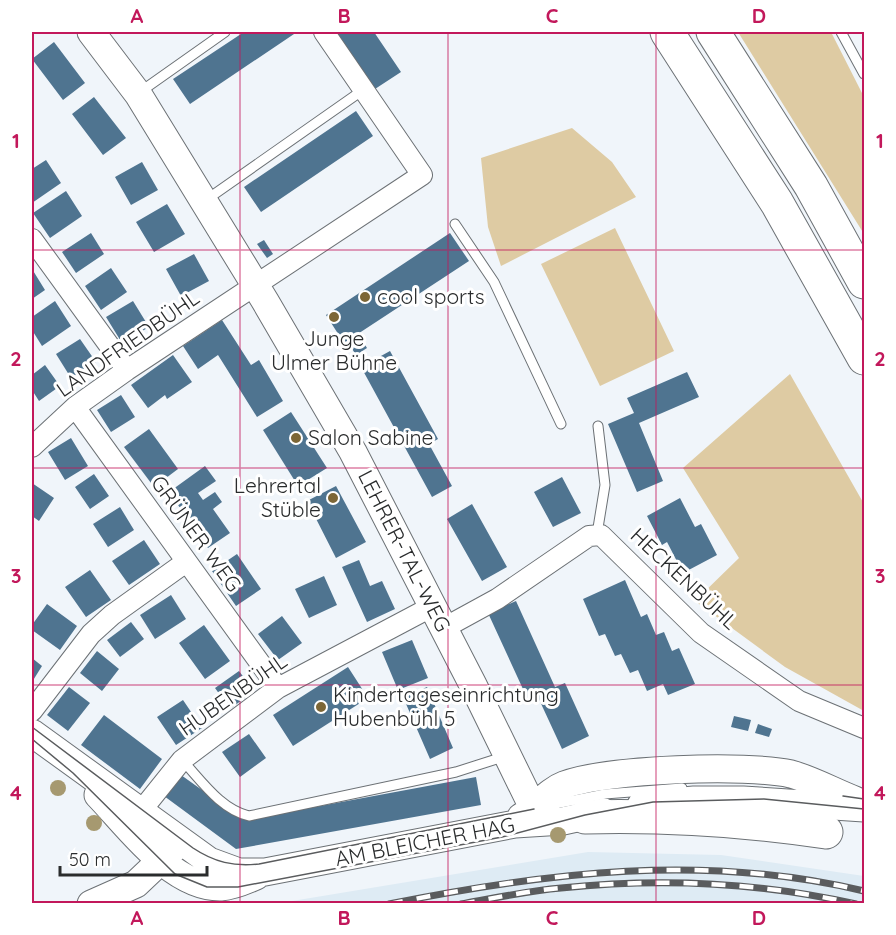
<svg xmlns="http://www.w3.org/2000/svg" width="896" height="935" font-family="Quicksand,sans-serif">
<rect width="100%" height="100%" fill="#f0f5fa"/>
<path fill="#deebf4" d="M588,852L721,855L864,876V903H280Z"/>
<path fill="#decba3" d="M738,32H831L864,97V234Z
M572,128L612,162L636,197L501,266L488,227L481,158Z
M615,228L674,351L600,386L541,264Z
M790,374L864,504V711L785,667L695,601L739,558L683,468Z"/>
<path fill="#4f7490" d="M244,32H297L190,104L173,79Z
M336,32H374L401,72L375,89Z
M54,42L85,83L63,100L32,59Z
M94,97L126,138L103,155L72,114Z
M356,111L373,136L261,212L244,187Z
M46,160L61,183L32,203V169Z
M142,162L158,190L131,205L115,177Z
M66,191L82,216L50,238L33,213Z
M167,204L185,234L154,252L136,222Z
M91,233L104,254L76,273L62,252Z
M450,233L469,261L344,343L326,315Z
M264,240L273,254L267,258L257,244Z
M194,254L209,281L181,296L166,269Z
M111,268L127,292L101,310L85,286Z
M32,269L45,290L32,299Z
M55,301L71,326L42,346L32,330V317Z
M133,301L149,327L122,343L106,317Z
M222,320L251,365L259,360L283,401L257,417L218,355L198,369L183,346Z
M360,337L367,348L356,355L349,344Z
M80,339L96,362L71,378L56,354Z
M390,351L438,439L429,444L452,486L432,497L361,367Z
M173,355L192,382L167,399L165,395L148,408L131,385Z
M45,365L60,386L39,401L32,390V375Z
M687,372L699,397L639,423L663,481L637,492L608,424L634,413L627,398Z
M121,395L135,417L111,432L97,410Z
M291,412L327,468L298,486L263,430Z
M149,429L178,469L154,487L124,447Z
M71,438L88,466L65,480L48,452Z
M205,466L216,481L198,493L203,500L215,492L222,502L213,509L230,533L208,548L169,492Z
M94,474L109,496L90,509L75,487Z
M562,477L581,513L553,527L534,492Z
M32,483L54,498L39,521L32,516Z
M336,486L366,542L336,558L307,501Z
M680,498L695,527L701,524L717,555L683,573L667,542L662,545L647,516Z
M472,504L507,567L482,581L447,519Z
M120,507L134,530L108,547L93,524Z
M144,540L160,564L129,585L112,561Z
M237,554L261,589L236,606L212,571Z
M359,560L370,586L382,581L395,609L367,622L342,567Z
M90,570L111,600L86,617L65,587Z
M324,576L337,605L309,618L295,589Z
M625,580L641,617L647,614L656,635L664,632L672,651L679,648L695,684L668,695L663,684L647,691L638,670L630,673L621,654L615,656L605,634L599,636L583,599Z
M171,595L186,619L155,639L140,615Z
M516,601L555,687L565,683L589,736L562,749L537,695L528,700L488,613Z
M47,604L77,626L60,650L32,630V625Z
M282,616L302,643L278,660L258,634Z
M131,622L144,639L120,657L107,640Z
M204,625L230,661L205,679L179,643Z
M412,640L428,678L398,690L382,652Z
M97,651L119,669L102,691L80,673Z
M32,658L42,666L32,682Z
M348,667L368,698L293,746L273,715Z
M239,671L254,691L230,709L215,688Z
M69,687L90,703L68,731L47,715Z
M427,687L453,748L430,759L403,697Z
M183,700L202,728L176,745L157,717Z
M104,715L162,759L140,789L81,745Z
M734,716L751,720L748,731L731,727Z
M758,724L772,729L769,737L755,733Z
M249,734L266,758L240,777L222,752Z
M181,775L244,820L476,777L481,805L236,849L164,796Z"/>
<g fill="none" stroke-linecap="round" stroke-linejoin="round">
<defs>
<path id="lane" d="M841,32L864,74
M140,92L225,32
M206,200L363,90
M455,224L494,282L561,424
M597,534L605,485L598,426
M182,760C201,780 220,809 249,816L456,772L506,756
M550,805L605,794L682,788"/>
<path id="street" d="M32,239L127,370
M75,407L278,688
M32,447L75,407L127,370L422,175L324,32
M444,628L497,599L589,536L601,535L701,633L799,701L864,728
M32,711L91,634L112,615L186,562
M141,811L182,760L278,688L433,606"/>
<path id="secondary" d="M91,32L138,94L265,301L353,452L473,685L540,822
M32,733L209,861L239,872H265L515,824L563,821L604,812
M98,795C129,827 172,888 221,887C233,886 245,881 256,876
M641,805L694,800H743L864,808
M521,817C536,808 548,791 564,785C607,769 747,764 791,774C813,780 834,792 855,800
M91,904L136,884L174,848"/>
<path id="highway" d="M667,32L777,203L864,358
M713,32L811,186L864,282
M585,817C666,815 746,820 826,832"/>
</defs>
<use href="#lane" stroke="#6c7175" stroke-width="11"/>
<use href="#street" stroke="#6c7175" stroke-width="22"/>
<use href="#secondary" stroke="#6c7175" stroke-width="29"/>
<use href="#highway" stroke="#6c7175" stroke-width="35"/>
<use href="#lane" stroke="#fff" stroke-width="9"/>
<use href="#street" stroke="#fff" stroke-width="20"/>
<use href="#secondary" stroke="#fff" stroke-width="27"/>
<use href="#highway" stroke="#fff" stroke-width="33"/>
<path stroke="#5a5c5e" stroke-width="1.5" d="M32,727L193,848C214,862 234,867 259,864L534,809
M32,739L73,773L175,874L207,887H238L502,837L585,815L653,802L764,799L864,809
M843,796L864,799"/>
<defs>
<path id="rail" d="M389,904C549,872 704,853 864,891
M461,904C494,898 527,891 561,888C659,878 759,882 856,904"/>
</defs>
<use href="#rail" stroke="#5a5c5e" stroke-width="7"/>
<use href="#rail" stroke="#fff" stroke-width="4.5" stroke-dasharray="14" stroke-linecap="butt"/>
</g>
<g fill="#a69970">
<circle cx="58" cy="788" r="8"/>
<circle cx="94" cy="823" r="8"/>
<circle cx="558" cy="835" r="8"/>
</g>
<path fill="none" stroke="#c2185b" stroke-width="1.5" stroke-opacity="0.55" d="M240,32V904M448,32V904M656,32V904M32,250H864M32,468H864M32,685H864"/>
<g fill="#7c6636" stroke="#fff" stroke-width="2">
<circle cx="365" cy="297" r="6"/>
<circle cx="334" cy="317" r="6"/>
<circle cx="296" cy="438" r="6"/>
<circle cx="333" cy="498" r="6"/>
<circle cx="321" cy="707" r="6"/>
</g>
<g text-anchor="middle" stroke-width="6" stroke-linejoin="round" paint-order="stroke">
<g font-size="21" fill="#2a2c2d" stroke="#fff" text-anchor="start">
<text x="377" y="304">cool sports</text>
<text x="334" y="346" text-anchor="middle">Junge<tspan x="334" dy="24">Ulmer Bühne</tspan></text>
<text x="308" y="445">Salon Sabine</text>
<text x="321" y="493" text-anchor="end">Lehrertal<tspan x="321" dy="24">Stüble</tspan></text>
<text x="333" y="702">Kindertageseinrichtung<tspan x="333" dy="24">Hubenbühl 5</tspan></text>
</g>
<g font-size="21" fill="#2a2c2d" stroke="#fff">
<text transform="translate(128 344) rotate(-35)" y="7">LANDFRIEDBÜHL</text>
<text transform="translate(196 534) rotate(54)" y="7">GRÜNER WEG</text>
<text transform="translate(404 551) rotate(63)" y="7">LEHRER-TAL-WEG</text>
<text transform="translate(684 579) rotate(43)" y="7">HECKENBÜHL</text>
<text transform="translate(233 695) rotate(-35)" y="7">HUBENBÜHL</text>
<text transform="translate(425 842) rotate(-11)" y="7">AM BLEICHER HAG</text>
</g>
</g>
<rect width="896" height="935" fill="none" stroke="#ffffff" stroke-width="66"/>
<path d="M60 866v9h147v-9" fill="none" stroke="#2a2c2d" stroke-width="3"/>
<text x="69" y="866" font-size="18" fill="#2a2c2d" stroke="#ffffff" stroke-width="4.5" paint-order="stroke">50 m</text>
<rect x="33" y="33" width="830" height="869" fill="none" stroke="#c2185b" stroke-width="2"/>
<g font-size="20" text-anchor="middle" font-weight="bold" fill="#c2185b">
<text x="137" y="23">A</text>
<text x="344" y="23">B</text>
<text x="552" y="23">C</text>
<text x="759" y="23">D</text>
<text x="16" y="148">1</text>
<text x="880" y="148">1</text>
<text x="16" y="366">2</text>
<text x="880" y="366">2</text>
<text x="16" y="583">3</text>
<text x="880" y="583">3</text>
<text x="16" y="800">4</text>
<text x="880" y="800">4</text>
<text x="137" y="925">A</text>
<text x="344" y="925">B</text>
<text x="552" y="925">C</text>
<text x="759" y="925">D</text>
</g>
</svg>
